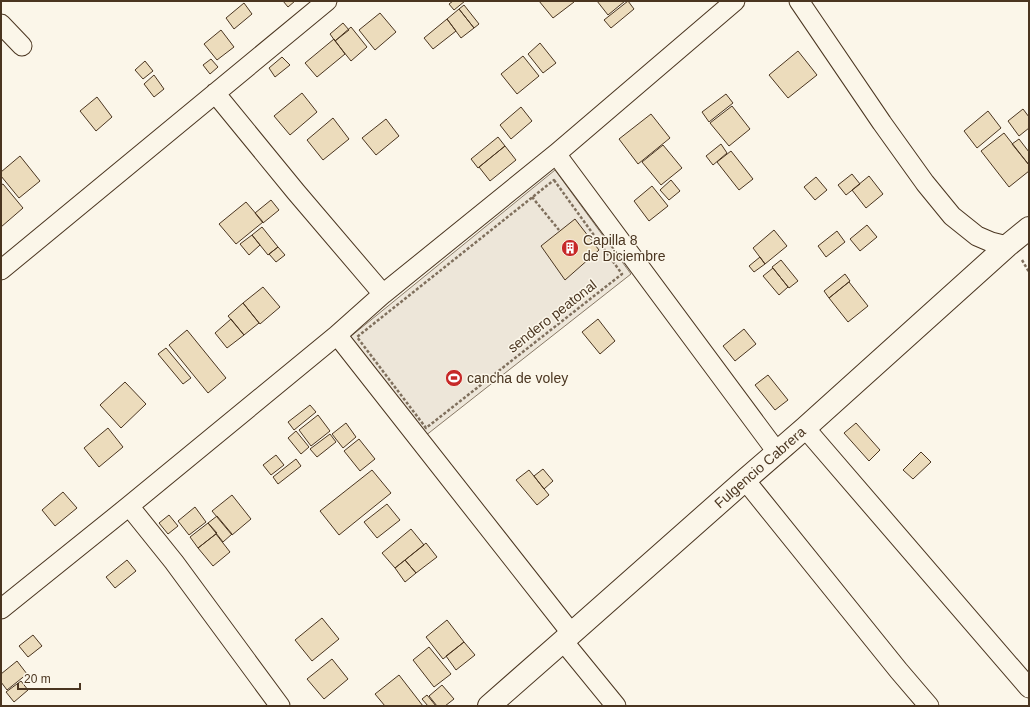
<svg xmlns="http://www.w3.org/2000/svg" width="1030" height="707" font-family="Arial,sans-serif">
<rect width="100%" height="100%" fill="#fbf6e9"/>
<path fill="#ede6d9" stroke="#887966" d="M555,170L631,274L425,436L350,337Z"/>
<path fill="#ecdcbc" stroke="#4a3520" d="M283,1H295L288,7Z
M453,1H465L454,10L449,4Z
M539,1H573L574,2L553,18Z
M597,1H625L608,15Z
M628,1L634,9L611,28L604,20Z
M244,3L252,14L234,29L226,18Z
M464,5L479,24L474,28L459,9Z
M459,9L474,28L461,38L447,19Z
M380,13L396,32L375,50L359,30Z
M447,19L456,31L433,49L424,38Z
M343,23L349,30L335,41L330,34Z
M351,27L367,47L351,61L335,41Z
M221,30L234,47L217,60L204,44Z
M334,39L345,54L317,77L305,63Z
M540,43L556,63L543,73L528,54Z
M798,51L817,75L788,98L769,75Z
M523,56L539,76L517,94L501,74Z
M282,57L290,65L275,77L269,68Z
M211,59L218,67L210,74L203,65Z
M145,61L153,71L143,79L135,70Z
M154,75L164,89L154,97L144,84Z
M302,93L317,112L290,135L274,116Z
M726,94L733,103L709,122L702,112Z
M97,97L112,117L96,131L80,111Z
M732,106L750,129L729,146L710,123Z
M521,107L532,121L511,139L500,125Z
M1023,109L1029,117V128L1019,136L1008,121Z
M988,111L1001,128L977,148L964,131Z
M651,114L670,138L638,164L619,139Z
M333,118L349,139L323,160L307,140Z
M386,119L399,136L376,155L362,138Z
M1004,133L1029,165V171L1009,187L981,151Z
M498,137L505,146L478,168L471,159Z
M1019,139L1029,152V165L1012,144Z
M721,144L727,153L713,165L706,156Z
M663,145L682,168L661,185L642,162Z
M505,146L516,160L490,181L479,167Z
M731,151L753,179L739,190L717,162Z
M20,156L40,181L19,198L1,176V172Z
M852,174L860,184L846,195L838,185Z
M869,176L883,194L866,208L852,190Z
M816,177L827,190L815,200L804,187Z
M671,180L680,191L669,200L660,190Z
M3,184L23,208L1,227V185Z
M652,186L668,206L649,221L634,201Z
M271,200L279,210L263,223L255,213Z
M246,202L263,222L236,244L219,224Z
M575,219L599,250L565,280L541,246Z
M867,225L877,237L860,251L850,239Z
M262,227L278,247L268,255L252,235Z
M774,230L787,246L765,264L753,248Z
M837,231L845,242L826,257L818,246Z
M252,235L260,245L249,255L240,244Z
M278,247L285,255L276,262L269,254Z
M760,257L765,264L754,272L749,266Z
M781,260L798,281L789,288L772,267Z
M773,268L788,287L779,295L763,276Z
M845,274L850,281L829,298L824,291Z
M849,282L868,306L848,322L829,298Z
M263,287L280,307L260,324L243,303Z
M243,303L259,323L244,335L228,316Z
M231,319L244,335L227,348L215,333Z
M598,319L615,341L600,354L582,332Z
M744,329L756,344L735,361L723,346Z
M187,330L226,378L208,393L169,345Z
M166,348L191,378L183,384L158,354Z
M768,375L788,400L775,410L755,385Z
M125,382L146,404L121,428L100,405Z
M310,405L316,412L294,430L288,422Z
M318,415L330,431L311,446L299,430Z
M346,423L356,437L343,448L332,434Z
M856,423L880,450L869,461L844,433Z
M108,428L123,447L99,467L84,448Z
M296,431L309,447L301,454L288,438Z
M330,434L336,442L317,457L310,449Z
M359,439L375,459L360,471L344,451Z
M921,452L931,462L913,479L903,470Z
M276,455L284,465L271,475L263,465Z
M296,459L301,466L278,484L273,477Z
M543,469L553,481L544,489L534,476Z
M372,470L391,493L339,535L320,511Z
M529,470L549,495L537,505L516,480Z
M63,492L77,508L55,526L42,510Z
M232,495L251,519L232,535L212,511Z
M387,504L400,520L377,538L364,522Z
M195,507L206,522L189,535L178,521Z
M169,515L178,526L168,534L159,523Z
M217,516L232,534L223,542L208,523Z
M208,523L217,533L198,548L190,537Z
M411,529L424,545L395,568L382,553Z
M216,534L230,552L213,566L198,548Z
M426,543L437,557L416,573L405,560Z
M127,560L136,571L115,588L106,577Z
M405,560L416,573L405,582L395,568Z
M322,618L339,639L312,661L295,640Z
M447,620L464,642L443,659L426,637Z
M33,635L42,646L28,657L19,646Z
M464,642L475,655L456,670L446,656Z
M429,647L451,674L434,687L413,660Z
M332,659L348,679L324,699L307,679Z
M17,661L27,674L7,690L1,682V674Z
M399,675L423,706H385L375,694Z
M21,681L28,690L14,702L6,692Z
M442,685L454,699L445,706H437L429,696Z
M427,695L436,706H428L422,699Z"/>
<g fill="none" stroke-linecap="round" stroke-linejoin="round">
<defs>
<path id="street" d="M799,1L882,123L925,183L952,216L977,236L991,242L1007,246
M1,24L22,46
M215,93L296,192L383,294
M556,154L777,452
M1,270L327,1
M337,335L572,634
M805,428L1029,688
M745,480L899,671L929,706
M129,506L174,562L280,706
M1,609L129,506L337,335L383,294L556,154L735,1
M563,641L616,706"/>
<g id="secondary">
<path id="s1" d="M489,706L563,641L745,480L805,428L1007,246L1029,228"/>
</g>
</defs>
<use href="#street" stroke="#4a3520" stroke-width="21"/>
<use href="#secondary" stroke="#4a3520" stroke-width="24"/>
<path stroke="#7f6f5c" stroke-width="2.5" stroke-dasharray="3 2" stroke-linecap="butt" d="M554,180L622,274L426,428L357,337Z
M532,197L559,230
M1022,260L1029,272"/>
<use href="#street" stroke="#fbf6e9" stroke-width="19"/>
<use href="#secondary" stroke="#fbf6e9" stroke-width="22"/>
</g>
<defs>
<symbol id="building-disc" viewBox="-11 -11 22 22"><circle r="9.5" fill="#c62828" stroke="#fbf6e9"/><path d="M-4-6H4V6H1V3H-1V6H-4ZM-2.5-4.3h1.7v1.8h-1.7ZM.8-4.3h1.7v1.8H.8ZM-2.5-1h1.7V.8h-1.7ZM.8-1h1.7V.8H.8Z" fill="#fff"/></symbol>
<symbol id="stadium-disc" viewBox="-11 -11 22 22"><circle r="9.5" fill="#c62828" stroke="#fbf6e9"/><path d="M0-5a6.5 5 0 1 0 0 10a6.5 5 0 1 0 0-10ZM-3.5-1.8h7v3.6h-7Z" fill="#fff"/></symbol>
</defs>
<g fill-rule="evenodd">
<use href="#building-disc" x="560" y="238" width="20" height="20"/>
<use href="#stadium-disc" x="444" y="368" width="20" height="20"/>
</g>
<g text-anchor="middle" stroke-width="3" stroke-linejoin="round" paint-order="stroke">
<g font-size="14" fill="#4a3520" stroke="#fbf6e9" text-anchor="start">
<text x="583" y="245">Capilla 8<tspan x="583" dy="16">de Diciembre</tspan></text>
<text x="467" y="383">cancha de voley</text>
</g>
<g font-size="14" fill="#4a3520" stroke="#fbf6e9">
<text transform="translate(552 316) rotate(-38)" y="5">sendero peatonal</text>
<text dy="5" stroke="none"><textPath href="#s1" startOffset="361">Fulgencio Cabrera</textPath></text>
</g>
</g>
<rect width="1030" height="707" fill="none" stroke="#4a3520" stroke-width="4"/>
<path d="M18 683v6h62v-6" fill="none" stroke="#4a3520" stroke-width="2"/>
<text x="24" y="683" font-size="12" fill="#4a3520" stroke="#fbf6e9" stroke-width="3" paint-order="stroke">20 m</text>
</svg>
